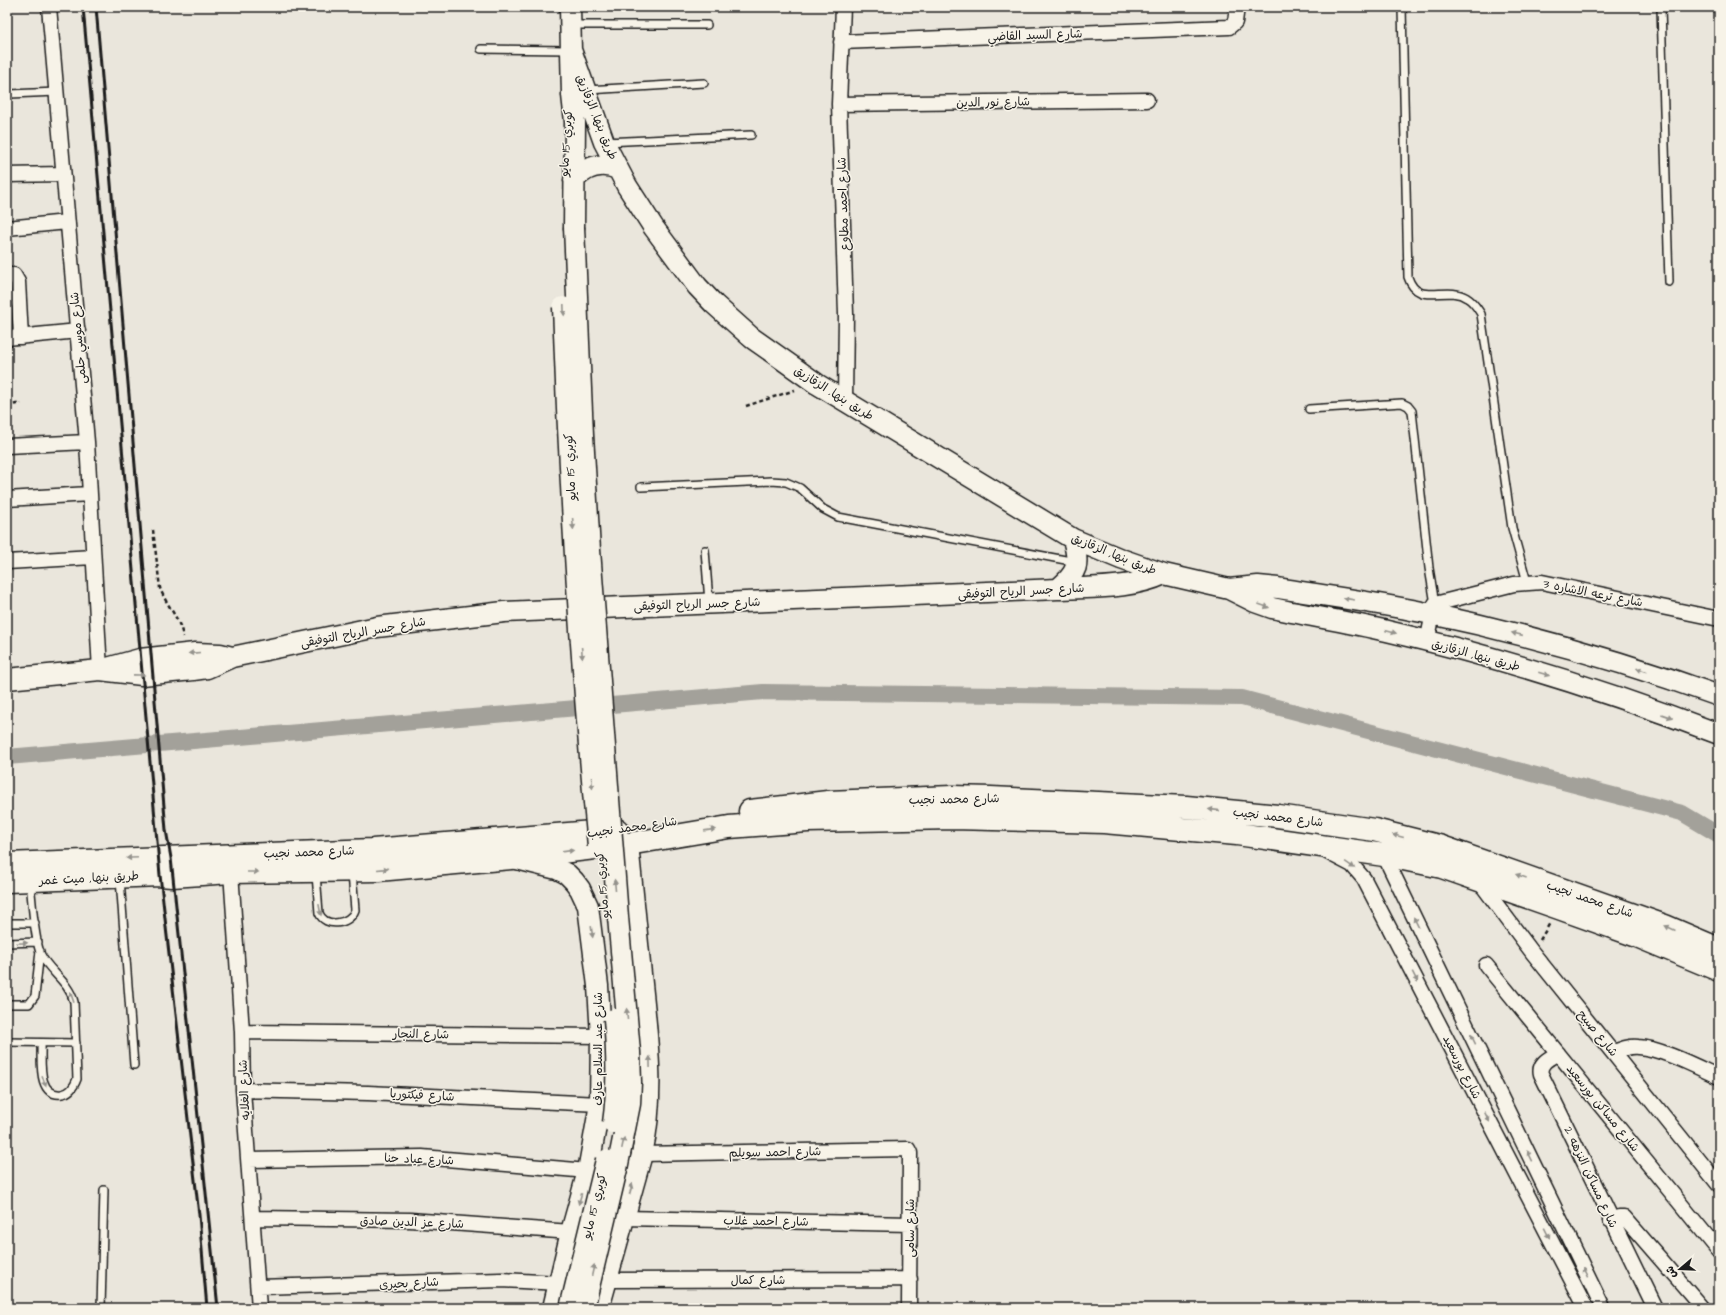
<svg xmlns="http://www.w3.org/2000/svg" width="1726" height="1315" font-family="'Architects Daughter','Playpen Sans Arabic',sans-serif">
<rect width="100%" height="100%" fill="#eae6dc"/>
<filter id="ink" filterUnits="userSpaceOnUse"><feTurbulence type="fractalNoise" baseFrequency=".025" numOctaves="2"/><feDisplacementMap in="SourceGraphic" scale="8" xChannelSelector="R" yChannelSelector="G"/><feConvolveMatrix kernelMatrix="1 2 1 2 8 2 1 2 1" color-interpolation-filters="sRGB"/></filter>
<g filter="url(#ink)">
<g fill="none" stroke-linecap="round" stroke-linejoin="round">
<path stroke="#a3a19a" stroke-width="16" d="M7,757L763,692L1242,698L1682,813L1719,835"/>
<defs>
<path id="service" d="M1402,7L1408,277C1418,308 1446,284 1467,298C1474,302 1477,308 1481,314L1512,528L1527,582
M1661,7L1669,282
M571,25H707
M481,49L569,50
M587,90L704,83
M10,94L57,92
M606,142L751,135
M1309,409L1402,403L1408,406L1412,411L1429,568L1435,604
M641,487L771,481L786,482L800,488L823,509L838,517L1076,562
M705,550L709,602
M316,874L319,913C325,928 350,925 355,910L352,873
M120,879L134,1065
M30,882C32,900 34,939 41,955C50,972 69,982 74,1002L77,1079C74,1087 70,1093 62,1094C36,1097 42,1058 41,1043
M7,923H35
M7,943L38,942
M7,1004H29L35,996L40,951
M7,1042L76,1043
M101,1308L104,1190"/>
<path id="minor" d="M49,7L87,442L100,670
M843,7L839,104L846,314L845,401
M841,42L1229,27L1235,22L1237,7
M839,104L1147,100
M7,175L63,174
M7,228L67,222
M7,275H14L18,282L21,337
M7,338L78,331
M7,446L87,442
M7,499L89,494
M7,562L93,557
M1427,642L1435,604L1514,584L1542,582L1719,619
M1327,852L1352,865L1364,879L1586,1308
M1384,855L1603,1308
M231,872L242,1032L243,1090L259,1308
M1479,881L1532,952L1719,1185
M1486,965L1719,1251
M242,1032L601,1036
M1614,1052C1622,1049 1629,1046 1638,1047C1661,1048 1697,1067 1719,1077
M1558,1053C1550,1058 1538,1063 1541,1074L1655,1308
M243,1090L368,1093L600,1104
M642,1154L908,1149L910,1153L909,1308
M249,1160L422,1157L588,1171
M254,1218L410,1220L571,1232
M623,1218L910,1224
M1610,1220L1619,1217H1624L1703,1308
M607,1280L910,1279
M258,1287L501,1280L559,1283"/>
<path id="secondary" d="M570,7L572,95L575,122L574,227
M571,50L604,142L627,186L654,228L697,286L714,304L752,338L817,384L1073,539L1121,559L1164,574L1229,589L1255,602L1272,608C1310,616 1349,622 1387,631C1499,657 1612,693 1719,734
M574,180C586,166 601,162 618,169
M1058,589C1078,572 1080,565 1073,539
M1229,589L1258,586L1278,588C1326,596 1374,602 1422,612C1523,633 1622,661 1719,696
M100,670L142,675L193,670L207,668L232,657L377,627L504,612L1058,589C1093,587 1132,589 1164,574
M7,679L100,670L140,659L195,653L220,654L232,657
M517,859L557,869L567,874L574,881L580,889L588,906L598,986L601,1036L600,1104L588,1171L571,1232L553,1308
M599,1308L642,1154C655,1096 648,1042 642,984C637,937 633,891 628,844"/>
<path id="trunk" d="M750,811L828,802L952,797L991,798L1186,807L1278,816L1374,830L1442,847L1665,926L1719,949
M7,864L373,850L617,830
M7,881L160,875L172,876L231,872L378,870L511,858L628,844L729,827L807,821L953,818L1104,822L1237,834L1384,855L1442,867L1559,908L1637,936L1719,970"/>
</defs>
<use href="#service" stroke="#1c1c1c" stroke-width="10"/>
<use href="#minor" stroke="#1c1c1c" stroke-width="17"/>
<use href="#secondary" stroke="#1c1c1c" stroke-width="23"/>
<use href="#trunk" stroke="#1c1c1c" stroke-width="25"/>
<path stroke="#1c1c1c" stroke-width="2.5" stroke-dasharray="4 3" stroke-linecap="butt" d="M7,406L21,403
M746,406L795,390
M153,530L160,588C166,605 180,618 183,637
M1540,940L1550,923"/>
<use href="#service" stroke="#f7f3e8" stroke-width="7"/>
<use href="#minor" stroke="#f7f3e8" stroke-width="14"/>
<use href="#secondary" stroke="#f7f3e8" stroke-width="20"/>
<use href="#trunk" stroke="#f7f3e8" stroke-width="22"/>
<path stroke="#1c1c1c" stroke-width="3" d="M83,7L160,875L199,1215L207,1308
M96,7L166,830L171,858L218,1308"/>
<defs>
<path id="secondary-bridge" d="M574,227L583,435L590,550L618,917L630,1052L631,1082L630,1104L617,1169L584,1308
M563,307C569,487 581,667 598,846
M613,1123C618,1088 617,1054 614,1019
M570,1308L606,1160"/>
</defs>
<use href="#secondary-bridge" stroke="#1c1c1c" stroke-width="23" stroke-linecap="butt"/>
<use href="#secondary-bridge" stroke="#f7f3e8" stroke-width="20"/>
</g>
<defs><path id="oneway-solid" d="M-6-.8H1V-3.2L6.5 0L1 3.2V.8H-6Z"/></defs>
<g fill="#94928c">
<use href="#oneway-solid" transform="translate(564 310) rotate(88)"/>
<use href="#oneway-solid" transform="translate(573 524) rotate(86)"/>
<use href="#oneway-solid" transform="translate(1349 599) rotate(-171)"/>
<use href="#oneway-solid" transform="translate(1264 606) rotate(19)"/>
<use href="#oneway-solid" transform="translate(1391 632) rotate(14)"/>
<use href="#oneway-solid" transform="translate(1517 634) rotate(-167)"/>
<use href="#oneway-solid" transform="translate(194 653) rotate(175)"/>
<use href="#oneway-solid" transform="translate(582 653) rotate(86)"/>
<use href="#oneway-solid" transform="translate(1642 670) rotate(-162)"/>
<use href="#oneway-solid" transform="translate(1544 674) rotate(17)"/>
<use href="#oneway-solid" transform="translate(139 675) rotate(1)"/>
<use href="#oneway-solid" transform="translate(1667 716) rotate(19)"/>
<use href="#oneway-solid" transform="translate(592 783) rotate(85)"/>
<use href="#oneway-solid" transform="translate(1214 810) rotate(-174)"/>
<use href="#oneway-solid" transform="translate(710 830) rotate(-8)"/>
<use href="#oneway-solid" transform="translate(1398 836) rotate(-166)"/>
<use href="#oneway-solid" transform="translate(568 851) rotate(-7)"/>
<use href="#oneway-solid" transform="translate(132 858) rotate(177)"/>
<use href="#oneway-solid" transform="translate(1350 865) rotate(35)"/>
<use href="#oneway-solid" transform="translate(383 869) rotate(-5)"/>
<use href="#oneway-solid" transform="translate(253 872)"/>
<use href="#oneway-solid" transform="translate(1521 876) rotate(-161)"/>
<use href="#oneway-solid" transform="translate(615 885) rotate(-95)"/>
<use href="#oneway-solid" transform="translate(320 910) rotate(79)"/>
<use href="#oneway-solid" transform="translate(1416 922) rotate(-116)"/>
<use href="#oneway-solid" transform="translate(1670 928) rotate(-156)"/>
<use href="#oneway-solid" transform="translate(592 932) rotate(82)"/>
<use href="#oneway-solid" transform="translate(22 943) rotate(-2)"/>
<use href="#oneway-solid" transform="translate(1415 977) rotate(63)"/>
<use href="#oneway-solid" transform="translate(72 997) rotate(-109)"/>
<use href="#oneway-solid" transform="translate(627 1014) rotate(-95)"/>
<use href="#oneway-solid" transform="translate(1473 1039) rotate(-116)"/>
<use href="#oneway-solid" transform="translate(650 1062) rotate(-91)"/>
<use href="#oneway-solid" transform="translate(44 1081) rotate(71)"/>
<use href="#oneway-solid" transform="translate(1487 1117) rotate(63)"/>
<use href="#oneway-solid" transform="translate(623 1143) rotate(-78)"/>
<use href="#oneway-solid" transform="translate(1530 1156) rotate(-116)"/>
<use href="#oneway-solid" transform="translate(631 1189) rotate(-74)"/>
<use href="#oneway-solid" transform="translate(580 1199) rotate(106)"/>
<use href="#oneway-solid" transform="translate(1547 1233) rotate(63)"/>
<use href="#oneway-solid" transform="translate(593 1270) rotate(-77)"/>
<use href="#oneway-solid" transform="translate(1586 1273) rotate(-116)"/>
</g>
</g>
<g text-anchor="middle" stroke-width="3" stroke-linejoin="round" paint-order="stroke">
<g font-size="12" fill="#1c1c1c" stroke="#f7f3e8">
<text transform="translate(1035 35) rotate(-2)" y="4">شارع السيد القاضي</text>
<text transform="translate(993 102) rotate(-1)" y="4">شارع نور الدين</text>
<text transform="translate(597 117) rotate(68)" y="4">طريق بنها, الزقازيق</text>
<text transform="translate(566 143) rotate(-86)" y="4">كوبري 15 مايو</text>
<text transform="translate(843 204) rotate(-92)" y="4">شارع احمد مطاوع</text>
<text transform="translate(78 338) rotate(-95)" y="4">شارع موسي حلمى</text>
<text transform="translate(834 393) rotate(32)" y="4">طريق بنها, الزقازيق</text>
<text transform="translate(570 467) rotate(-93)" y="4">كوبري 15 مايو</text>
<text transform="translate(1114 554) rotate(22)" y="4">طريق بنها, الزقازيق</text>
<text transform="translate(1021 591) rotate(-3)" y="4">شارع جسر الرياح التوفيقى</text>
<text transform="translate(1593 593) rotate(11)" y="4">شارع ترعه الاشاره 3</text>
<text transform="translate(697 604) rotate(-2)" y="4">شارع جسر الرياح التوفيقى</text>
<text transform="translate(363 632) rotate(-10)" y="4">شارع جسر الرياح التوفيقى</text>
<text transform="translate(1476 655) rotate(15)" y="4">طريق بنها, الزقازيق</text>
<text transform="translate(954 799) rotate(-1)" y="4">شارع محمد نجيب</text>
<text transform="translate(1278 817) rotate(7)" y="4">شارع محمد نجيب</text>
<text transform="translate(632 827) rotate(-8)" y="4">شارع محمد نجيب</text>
<text transform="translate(309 852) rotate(-2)" y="4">شارع محمد نجيب</text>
<text transform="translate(89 878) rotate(-3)" y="4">طريق بنها, ميت غمر</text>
<text transform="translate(602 885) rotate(-95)" y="4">كوبري 15 مايو</text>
<text transform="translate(1590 899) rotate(19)" y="4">شارع محمد نجيب</text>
<text transform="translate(1598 1033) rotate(51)" y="4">شارع صبيح</text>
<text transform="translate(421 1034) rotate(1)" y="4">شارع النجار</text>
<text transform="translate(598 1049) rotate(-90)" y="4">شارع عبد السلام عارف</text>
<text transform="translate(1462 1067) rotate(63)" y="4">شارع بورسعيد</text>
<text transform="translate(244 1090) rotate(-93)" y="4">شارع الغلايه</text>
<text transform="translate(422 1095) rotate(3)" y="4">شارع فيكتوريا</text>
<text transform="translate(1603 1108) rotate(51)" y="4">شارع مساكن بورسعيد</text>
<text transform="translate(775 1152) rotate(-1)" y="4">شارع احمد سويلم</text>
<text transform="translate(419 1159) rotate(2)" y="4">شارع عياد حنا</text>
<text transform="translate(1591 1177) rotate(65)" y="4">شارع مساكن النزهه 2</text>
<text transform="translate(594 1206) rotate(-76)" y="4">كوبري 15 مايو</text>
<text transform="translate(766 1221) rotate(1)" y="4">شارع احمد غلاب</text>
<text transform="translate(412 1222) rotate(2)" y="4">شارع عز الدين صادق</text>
<text transform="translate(910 1228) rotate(-90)" y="4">شارع سامى</text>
<text x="758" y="1284">شارع كمال</text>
<text transform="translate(409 1283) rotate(-3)" y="4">شارع بحيرى</text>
</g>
</g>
<rect width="1726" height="1315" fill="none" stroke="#f7f3e8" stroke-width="24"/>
<rect x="12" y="12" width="1702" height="1291" fill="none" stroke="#1c1c1c" stroke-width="1.5" filter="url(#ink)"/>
<g transform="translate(1680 1269) rotate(251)" stroke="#f7f3e8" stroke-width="3" paint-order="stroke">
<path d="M0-3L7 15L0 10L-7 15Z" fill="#1c1c1c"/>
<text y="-6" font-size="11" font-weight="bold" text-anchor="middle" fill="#1c1c1c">ش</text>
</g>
</svg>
